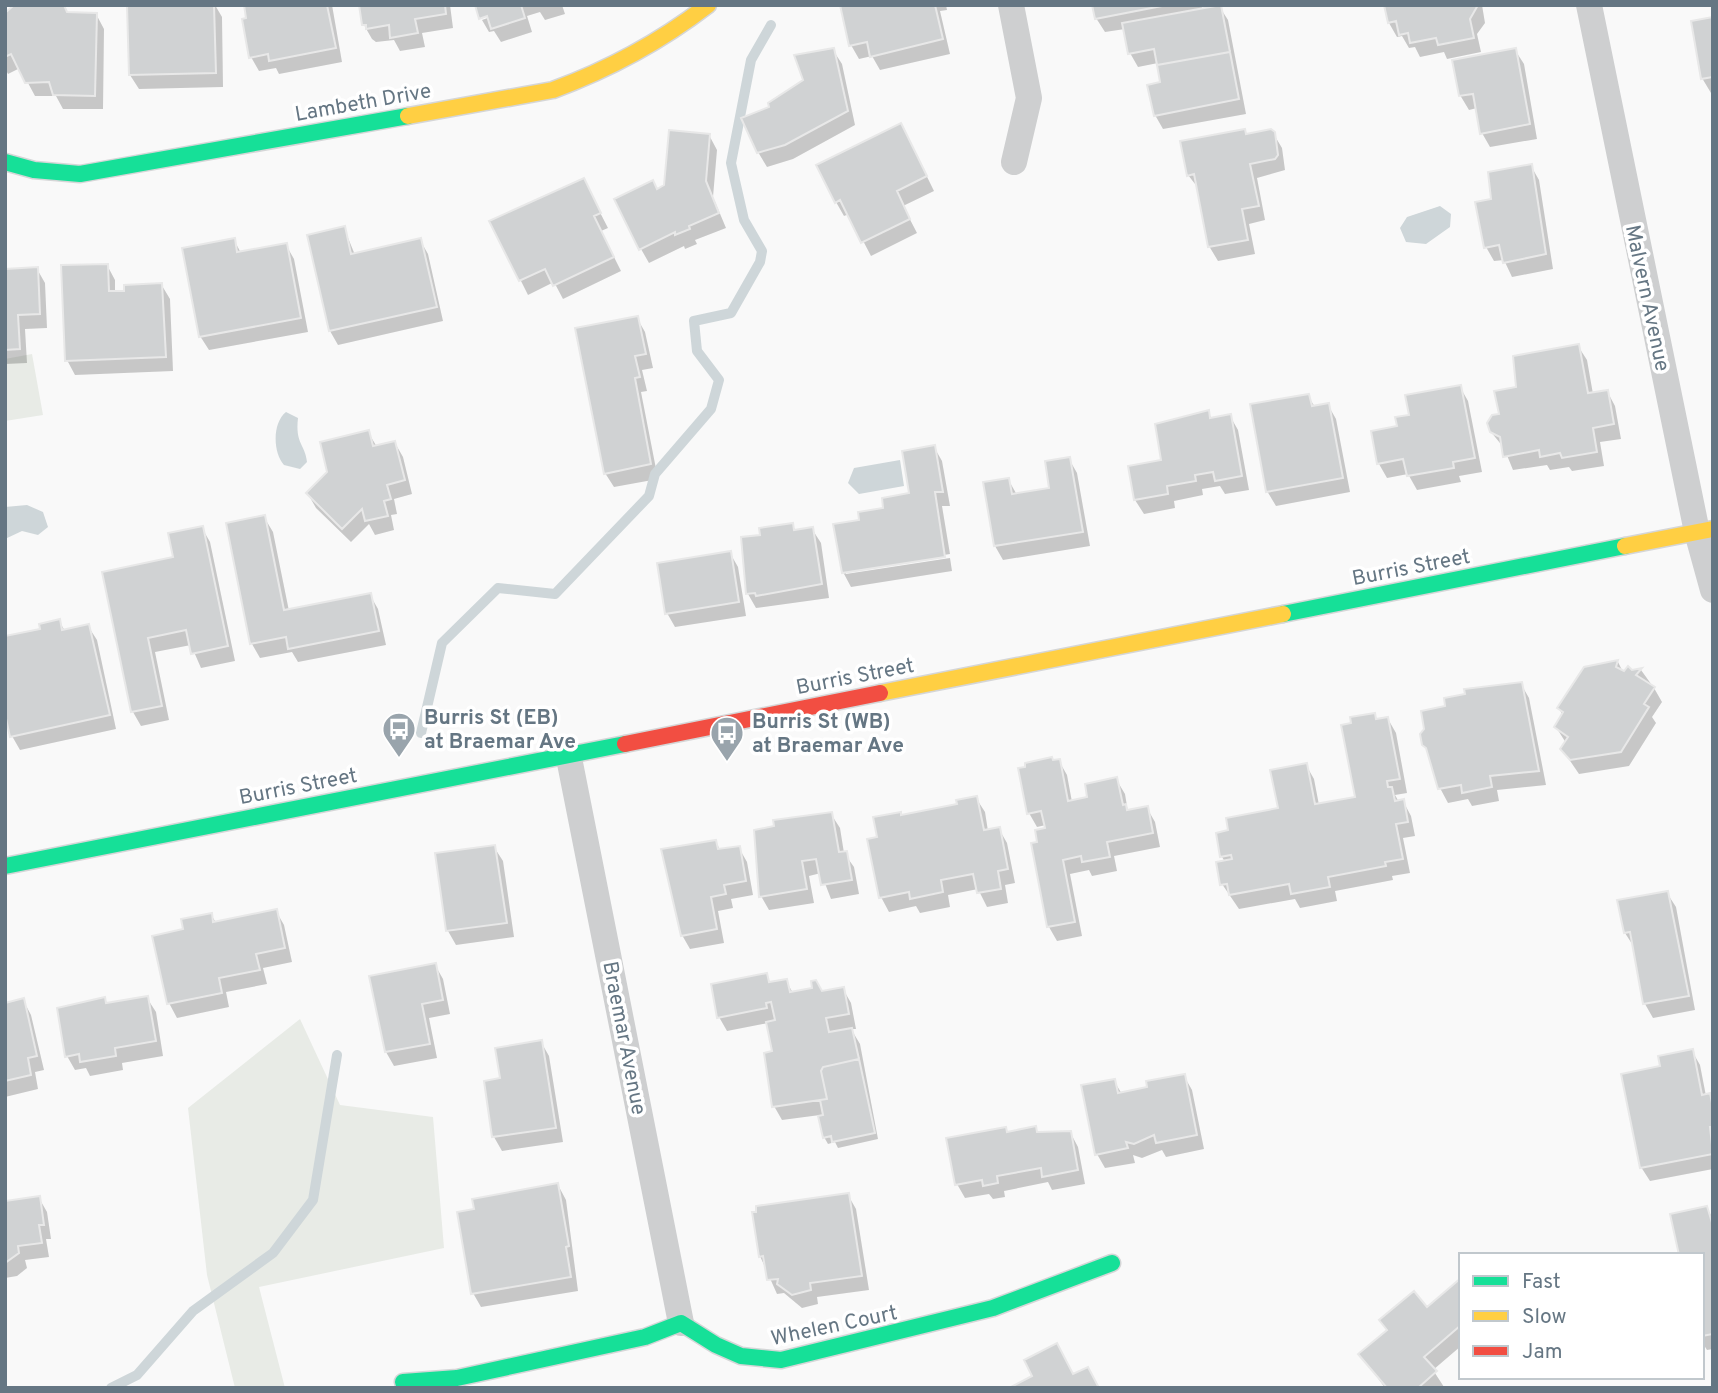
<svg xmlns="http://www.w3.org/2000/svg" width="1718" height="1393" font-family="Overpass,sans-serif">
<rect width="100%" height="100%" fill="#f9f9f9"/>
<path fill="#e8ebe6" d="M32,354L43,415L5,421V359Z
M300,1019L340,1105L433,1117L444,1248L259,1287L285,1388H235L207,1275L188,1108Z"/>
<path fill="#ced6d9" d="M1440,206L1451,214L1450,227L1426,244L1406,242L1400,228L1407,217Z
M286,412L298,418C295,444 305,444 307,462L300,469L284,465C273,453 272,423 286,412Z
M900,460L904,486L859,494L848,483L854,468Z
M27,505L43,512L48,527L38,535L22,531L5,539V507Z"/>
<path fill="#0003" d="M129,5H215L222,17L223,87L139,89L130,75Z
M246,5H332L342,62L279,74L276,68L259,71L251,57Z
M361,5H450L453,28L422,33L425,47L400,51L394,40L376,42L372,39L364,25Z
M477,5H562L565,14L545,20L540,12L527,16L532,32L501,42L494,31L489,32L482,20L496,15L495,12L481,19Z
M841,5H946L947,10L940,11L950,54L880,70L872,56L859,59L851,45Z
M1094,5H1202V9L1219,6L1228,20L1246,114L1163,129L1155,115L1162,84L1158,63L1138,67L1130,53L1125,29L1105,32L1096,18Z
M1386,5H1482L1485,23L1477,34L1481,52L1447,59L1444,52L1420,57L1415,47L1409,48L1402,36L1397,37L1389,23Z
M5,14H96L104,29L103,109H63L56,96H35L20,68L8,74L5,68Z
M1713,19V92L1711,93L1702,78Z
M833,50L842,64L855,125L793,159L767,167L758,152L772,108L805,81Z
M1515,50L1524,64L1537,139L1490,147L1482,133L1477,108L1469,110L1460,95Z
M1273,133L1282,148L1285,170L1257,178L1265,220L1249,224L1255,254L1218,261L1209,246L1199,189L1188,175L1246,135Z
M709,135L717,150L713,197L726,228L695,240L697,244L685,249L684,246L649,263L641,249L657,191L666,187Z
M909,140L934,191L903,206L917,233L871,256L849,214L844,216L836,202Z
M1531,166L1539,180L1553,269L1512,277L1504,260L1494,261L1486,247L1493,201Z
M591,195L608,228L601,231L621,271L563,299L554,282L528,295L491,221Z
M344,228L355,255L420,240L428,254L443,321L338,345L330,331L309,236Z
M234,240L241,253L286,245L294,259L308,332L209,350L200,336Z
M107,265L115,280V293L161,284L170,299L173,371L75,375L67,360Z
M37,269L45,283L47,328L25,329L27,363L5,364V271Z
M637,318L645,332L653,368L642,370L647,391L641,392L658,479L614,487L605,473Z
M1578,346L1587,360L1593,394L1607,391L1615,406L1621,439L1600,442L1604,466L1572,471L1569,467L1550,470L1547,465L1513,470L1504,448L1491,432L1518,389Z
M1460,387L1468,401L1482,472L1459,476L1461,482L1417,490L1408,474L1387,478L1379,464L1373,433L1399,428L1411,416Z
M1308,396L1315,407L1328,405L1336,419L1350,492L1276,506L1267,491Z
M1208,412L1212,419L1230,416L1238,430L1249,490L1225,494L1220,486L1202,489L1203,495L1174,501L1175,508L1144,514L1135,500L1163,461Z
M368,432L377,447L395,443L403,457L412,494L394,499L397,514L391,515L394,530L375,535L369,524L351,542L316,508L308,494Z
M934,447L942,461L950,506H942L950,554L846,570V574L950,558L952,571L851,587L843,572L861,521L911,494Z
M1069,459L1077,473L1090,546L1003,560L995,546L1008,479L1017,495L1051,489Z
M264,517L273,532L289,611L370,595L378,609L386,645L298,662L292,652L260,658L252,644Z
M792,524L796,532L812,529L821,543L829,598L756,608L748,594L743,539L762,536Z
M202,528L210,542L235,661L201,668L191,645L155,652L169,720L141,726L133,712L104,573L176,558Z
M730,553L738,567L746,616L675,627L667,613Z
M59,621L65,631L88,626L97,640L116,729L20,750L12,736L42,630Z
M1618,662L1624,674L1641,670L1654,688L1662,702L1652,717L1656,723L1629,766L1579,774L1562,749L1566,743L1556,727L1563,716L1559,708L1585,668Z
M1521,684L1529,698L1546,785L1497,790L1499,801L1472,806L1468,799L1448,803L1440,788Z
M1374,715L1377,721L1388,719L1396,733L1407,793L1395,795L1399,802L1403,801L1411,816L1415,836L1403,838L1410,873L1392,876L1393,880L1335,891L1337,901L1300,908L1295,899L1239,909L1222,884L1225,862L1222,857L1280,810L1306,765L1314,779L1319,805L1357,798Z
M1059,761L1067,775L1072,802L1089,799L1116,779L1125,794L1128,812L1147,808L1155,822L1160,847L1114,856L1117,871L1092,876L1089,870L1070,874L1082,936L1057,941L1049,927L1033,844L1039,843L1046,825L1037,827L1029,813Z
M976,798L985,812L988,831L999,829L1007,843L1015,883L1005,885L1008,903L987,907L978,889L948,895L950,907L920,913L916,906L889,912L881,897L879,838L902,817L959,805Z
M831,814L840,828L844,853L854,867L859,894L831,899L821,873L809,876L814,903L769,910L761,896L755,852Z
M715,841L721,851L739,848L747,862L753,895L731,899L733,908L718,911L724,943L690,949L682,935L663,851Z
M494,847L503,861L514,937L456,945L448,931Z
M1667,893L1676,907L1695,1010L1653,1018L1645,1004L1634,947L1625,933L1619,902Z
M276,911L284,925L292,962L263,968L267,984L226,992L229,1007L177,1018L169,1003L185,931L211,914L216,923Z
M435,965L443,979L450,1014L429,1018L437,1058L394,1066L386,1052Z
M766,975L771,984L786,981L793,993L843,989L851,1003L856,1029H851L860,1044L878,1139L838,1148L835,1142L828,1144L824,1137L820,1115L782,1120L774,1106V1052L768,1023L727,1031L719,1017Z
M5,998L7,1004L23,1000L31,1015L44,1070L35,1072L38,1089L5,1097Z
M147,998L156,1012L163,1056L122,1063L123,1070L90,1076L86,1068L75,1070L67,1056L104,999L107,1004Z
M541,1042L549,1056L563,1142L502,1151L494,1137L486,1082L502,1080Z
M1692,1051L1700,1065L1706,1096L1709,1095L1713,1102V1169L1650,1181L1641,1167L1662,1068Z
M1184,1076L1192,1090L1204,1149L1166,1157L1162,1150L1142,1158L1133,1155L1135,1163L1105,1168L1097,1154L1114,1081L1122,1094L1149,1089Z
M1035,1128L1039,1134L1070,1132L1078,1147L1085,1184L1052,1190L1048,1182L1004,1191L1005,1197L993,1199L989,1194L965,1198L957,1184L1008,1133Z
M558,1185L566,1200L578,1291L481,1307L473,1293Z
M848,1195L856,1209L869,1290L817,1297L818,1304L802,1308L784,1293L777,1294L760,1256Z
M39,1198L47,1212L51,1239H46L49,1257L25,1260L27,1268L17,1276L5,1278V1203Z
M1707,1208L1713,1219V1349L1707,1350L1702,1342V1255Z
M1461,1281V1346L1433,1370L1444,1387L1385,1388L1361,1355L1427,1309Z"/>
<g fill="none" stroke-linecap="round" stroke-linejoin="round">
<path stroke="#ced6d9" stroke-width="10" d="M421,733L442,643L498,588L555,594L649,496L655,474L711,409L719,380L697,351L694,321L731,313L760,262L762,251L744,220L731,163L751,60L771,25
M111,1388L137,1375L193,1311L273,1253L313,1200L337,1055"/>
</g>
<path fill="#d0d2d3" stroke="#e8e8e8" stroke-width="2" d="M14,5H64L67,12L97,13L95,96L53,95L49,82L25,83L11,54L5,57V13Z
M127,5H214L216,73L129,75Z
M244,5H327L336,48L269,61L268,54L249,58L242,19L246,18Z
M359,5H445L446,14L415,19L418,33L390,38L389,25L366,29V25H362Z
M475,5H521L525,18L491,29L487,16L479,19Z
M840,5H935L943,39L870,57L867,42L849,46Z
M1092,5H1167L1095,19Z
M1221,5L1230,52L1157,65L1154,49L1128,54L1122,23Z
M1384,5H1478L1470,19L1474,38L1438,45L1436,38L1410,43L1408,33L1399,35L1396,21L1388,23Z
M1713,17V77L1701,79L1691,21Z
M834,48L848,111L785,145L757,153L741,118L769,107L768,103L803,80L794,55Z
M1516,48L1530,124L1480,134L1473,94L1459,96L1452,60Z
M1230,52L1239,99L1154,116L1147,85L1160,82L1157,65Z
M901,123L927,176L897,191L910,219L861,243L840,200L835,203L816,165Z
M1245,129L1246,134L1271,129L1275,132L1278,155L1275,159L1250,164L1259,206L1242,209L1248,240L1208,247L1194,174L1187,176L1180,141Z
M669,130L710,134L706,181L719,213L689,226L690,229L675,235V232L639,250L614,199L653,180L657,189L664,185Z
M1532,164L1546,254L1503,263L1499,245L1484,248L1475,202L1491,199L1488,172Z
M584,178L601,213L594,216L614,257L553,286L545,269L519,281L489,221Z
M345,226L351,254L421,238L437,307L329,331L307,235Z
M235,238L237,252L287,243L301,318L199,337L182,248Z
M108,264L109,291H124V285L162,283L166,357L65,361L61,265Z
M38,267L40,314L18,315L20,349L5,350V269Z
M638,316L646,354L635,356L640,377L635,378L651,464L604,474L575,328Z
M1579,344L1588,393L1608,390L1614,424L1593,428L1597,452L1562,458L1560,453L1540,457L1539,450L1503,457L1500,437L1490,432L1487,423L1492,415L1499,414L1494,391L1516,387L1513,356Z
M1461,385L1475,458L1453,462L1454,468L1407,476L1403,459L1377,464L1371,431L1397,426L1395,417L1409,415L1405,395Z
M1309,394L1312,406L1329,403L1343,478L1266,492L1250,404Z
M1209,410L1210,418L1231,414L1242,476L1215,481L1213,472L1195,475L1196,481L1167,486L1168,494L1134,500L1128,466L1161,460L1155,424Z
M369,430L373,446L395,441L405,480L387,485L391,499L384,501L388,516L365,521L362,509L342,529L306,493L327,472L320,442Z
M935,445L943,492H935L945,557L842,573L833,524L859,520L858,512L883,508L882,498L909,493L902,451Z
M1070,457L1083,532L994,546L983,482L1009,478L1012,494L1049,488L1045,461Z
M265,515L284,610L371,593L379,631L288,649L286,637L250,644L226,523Z
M793,523L794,530L813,527L822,584L756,596L755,593L746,594L741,537L760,535L759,528Z
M203,526L228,646L191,654L186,630L148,638L162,706L131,712L102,572L173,557L168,533Z
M731,551L739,602L665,614L657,563Z
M60,619L62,630L89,624L110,715L10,737L5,714V636L40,629L39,624Z
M1618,660L1616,667L1624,671L1628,666L1632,670L1642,668L1636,675L1655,687L1644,704L1649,707L1621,752L1570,760L1560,749L1568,737L1554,727L1563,712L1557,708L1584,667Z
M1522,682L1539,771L1490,776L1492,787L1462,793L1461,785L1438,789L1426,748L1422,745L1420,734L1424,729L1421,711L1445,706L1444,698L1465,694L1464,689Z
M1375,713L1376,719L1388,717L1400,779L1387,781L1388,787H1392L1395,801L1404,799L1408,822L1396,824L1403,859L1385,862L1386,866L1328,877L1330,887L1291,894L1289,884L1229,895L1227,884L1220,885L1216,862L1232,859L1231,855L1220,857L1216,833L1228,830L1226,818L1278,808L1270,770L1307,763L1315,804L1355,797L1341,725L1351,723L1350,717Z
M1052,757L1053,760L1060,759L1068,801L1087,797L1085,784L1117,777L1123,805L1126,804L1127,810L1148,806L1153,833L1107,842L1110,857L1082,862L1081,856L1063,860L1075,922L1047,927L1031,843L1037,842L1035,830L1045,828L1041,811L1027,814L1018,768L1025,767V763Z
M977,796L984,830L1000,827L1008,869L998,871L1001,889L977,893L973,874L941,880L943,892L910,899L909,892L879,898L867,839L877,837L873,817L901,812V815L957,804L956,800Z
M832,812L839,852L847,851L852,880L821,885L816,859L802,861L807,889L759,897L754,830L774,826L773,820Z
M716,840L718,849L740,846L746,881L724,885L726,894L711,897L717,929L681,936L661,849Z
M495,845L507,923L446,931L435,853Z
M1668,891L1689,996L1643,1004L1630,932L1624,933L1617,900Z
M277,909L285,948L256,954L260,970L219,978L222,993L167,1004L152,936L183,929L181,919L212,913L213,922Z
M436,963L443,1000L422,1004L430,1044L385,1052L369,976Z
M767,973L769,982L787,979L790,992L812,988L811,981L816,980L822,991L844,987L849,1014L826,1018L829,1032L852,1028L859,1059L823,1067L821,1071L827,1099L772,1107L764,1053L772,1051L766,1022L775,1020L771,1002L766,1003L767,1008L717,1018L711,984Z
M148,996L156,1041L115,1048L116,1056L80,1062L79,1054L65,1057L57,1008L105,997L106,1003Z
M24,998L37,1056L28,1058L31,1075L5,1081V1003Z
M542,1040L556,1128L492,1137L484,1081L500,1078L495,1048Z
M1693,1049L1702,1095L1710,1093L1713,1108V1127H1710L1713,1154L1640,1168L1621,1074L1660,1066L1658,1056Z
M859,1059L875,1133L832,1142L831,1136L823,1138L818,1116L823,1115L820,1100L827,1099L821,1071L823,1067Z
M1185,1074L1197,1135L1156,1143L1154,1135L1134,1144L1126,1142L1128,1148L1095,1155L1081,1085L1115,1079L1118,1093L1147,1087L1146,1081Z
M1036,1126L1037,1132L1071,1131L1078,1170L1042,1177L1041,1168L997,1176L998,1183L983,1186L982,1180L955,1185L946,1138L1006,1127L1007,1132Z
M558,1183L569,1246L566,1247L571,1277L471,1294L457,1212L474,1209L472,1199Z
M849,1193L862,1276L810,1283L811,1290L792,1295L777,1284L778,1279L767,1280L763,1256L759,1257L752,1212H756V1206Z
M40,1196L44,1225H39L42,1243L18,1246L19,1253L5,1263V1201Z
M1707,1206L1713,1226V1334L1702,1336V1255H1679L1670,1214Z
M1461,1278V1325L1424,1357L1437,1371L1418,1388H1387L1358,1354L1387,1330L1379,1320L1414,1291L1427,1307Z
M1057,1343L1073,1374L1088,1367L1099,1388H1009L1032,1376L1024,1360Z"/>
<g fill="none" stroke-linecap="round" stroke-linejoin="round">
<defs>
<path id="fast" d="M5,162L34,170L80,174L408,116
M1283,614L1625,546
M5,866L625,744
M403,1382L457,1378L645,1337L681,1323L716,1345L741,1356L781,1360L993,1308L1112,1263"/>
<path id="slow" d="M408,116L553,90C610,69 660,42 708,5
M1625,546L1713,529
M880,693L1283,614"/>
<path id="jam" d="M625,744L880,693"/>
</defs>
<use href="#fast" stroke="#d5d6d7" stroke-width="19"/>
<use href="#slow" stroke="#d5d6d7" stroke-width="19"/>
<use href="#jam" stroke="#d5d6d7" stroke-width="19"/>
<path stroke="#cecfd0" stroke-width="26" d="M1011,5L1029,98L1014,162
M1589,5L1697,532L1713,590
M568,753L681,1323"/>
<use href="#fast" stroke="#16e098" stroke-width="16"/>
<use href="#slow" stroke="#ffcf43" stroke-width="16"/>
<use href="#jam" stroke="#f24e42" stroke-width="16"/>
</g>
<defs>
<symbol id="bus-pin" viewBox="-11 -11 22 30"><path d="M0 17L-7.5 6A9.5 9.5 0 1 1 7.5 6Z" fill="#99a4ac" stroke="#fff"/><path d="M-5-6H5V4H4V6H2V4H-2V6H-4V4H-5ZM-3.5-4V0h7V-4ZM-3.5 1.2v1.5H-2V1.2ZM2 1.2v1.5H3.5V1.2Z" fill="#fff"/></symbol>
</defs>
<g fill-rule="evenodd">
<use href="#bus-pin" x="380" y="710" width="38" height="52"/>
<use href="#bus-pin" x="708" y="714" width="38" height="52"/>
</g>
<g text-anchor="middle" stroke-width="7" stroke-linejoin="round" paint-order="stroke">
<g font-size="21" fill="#657683" stroke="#fff">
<text transform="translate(363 102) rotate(-10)" y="7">Lambeth Drive</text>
<text transform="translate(1648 298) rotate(78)" y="7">Malvern Avenue</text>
<text transform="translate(1411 567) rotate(-11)" y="7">Burris Street</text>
<text transform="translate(855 676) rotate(-11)" y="7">Burris Street</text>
<text transform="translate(298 786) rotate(-11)" y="7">Burris Street</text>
<text transform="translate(625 1038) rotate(79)" y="7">Braemar Avenue</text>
<text transform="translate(834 1325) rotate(-12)" y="7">Whelen Court</text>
</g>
<g font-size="21" font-weight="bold" fill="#657683" stroke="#fff" text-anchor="start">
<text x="424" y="724">Burris St (EB)<tspan x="424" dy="24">at Braemar Ave</tspan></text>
<text x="752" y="728">Burris St (WB)<tspan x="752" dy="24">at Braemar Ave</tspan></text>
</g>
</g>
<rect width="1718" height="1393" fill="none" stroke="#657683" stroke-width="14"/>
<rect x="1459" y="1253" width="245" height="126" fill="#ffffff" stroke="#c1c8cd" stroke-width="2"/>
<rect x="1473" y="1276" width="35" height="10" fill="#16e098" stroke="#c1c8cd" stroke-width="2"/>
<text x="1522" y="1288" font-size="21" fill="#657683">Fast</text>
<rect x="1473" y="1311" width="35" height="10" fill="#ffcf43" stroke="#c1c8cd" stroke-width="2"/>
<text x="1522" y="1323" font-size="21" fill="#657683">Slow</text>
<rect x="1473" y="1346" width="35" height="10" fill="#f24e42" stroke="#c1c8cd" stroke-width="2"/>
<text x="1522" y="1358" font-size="21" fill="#657683">Jam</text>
</svg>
